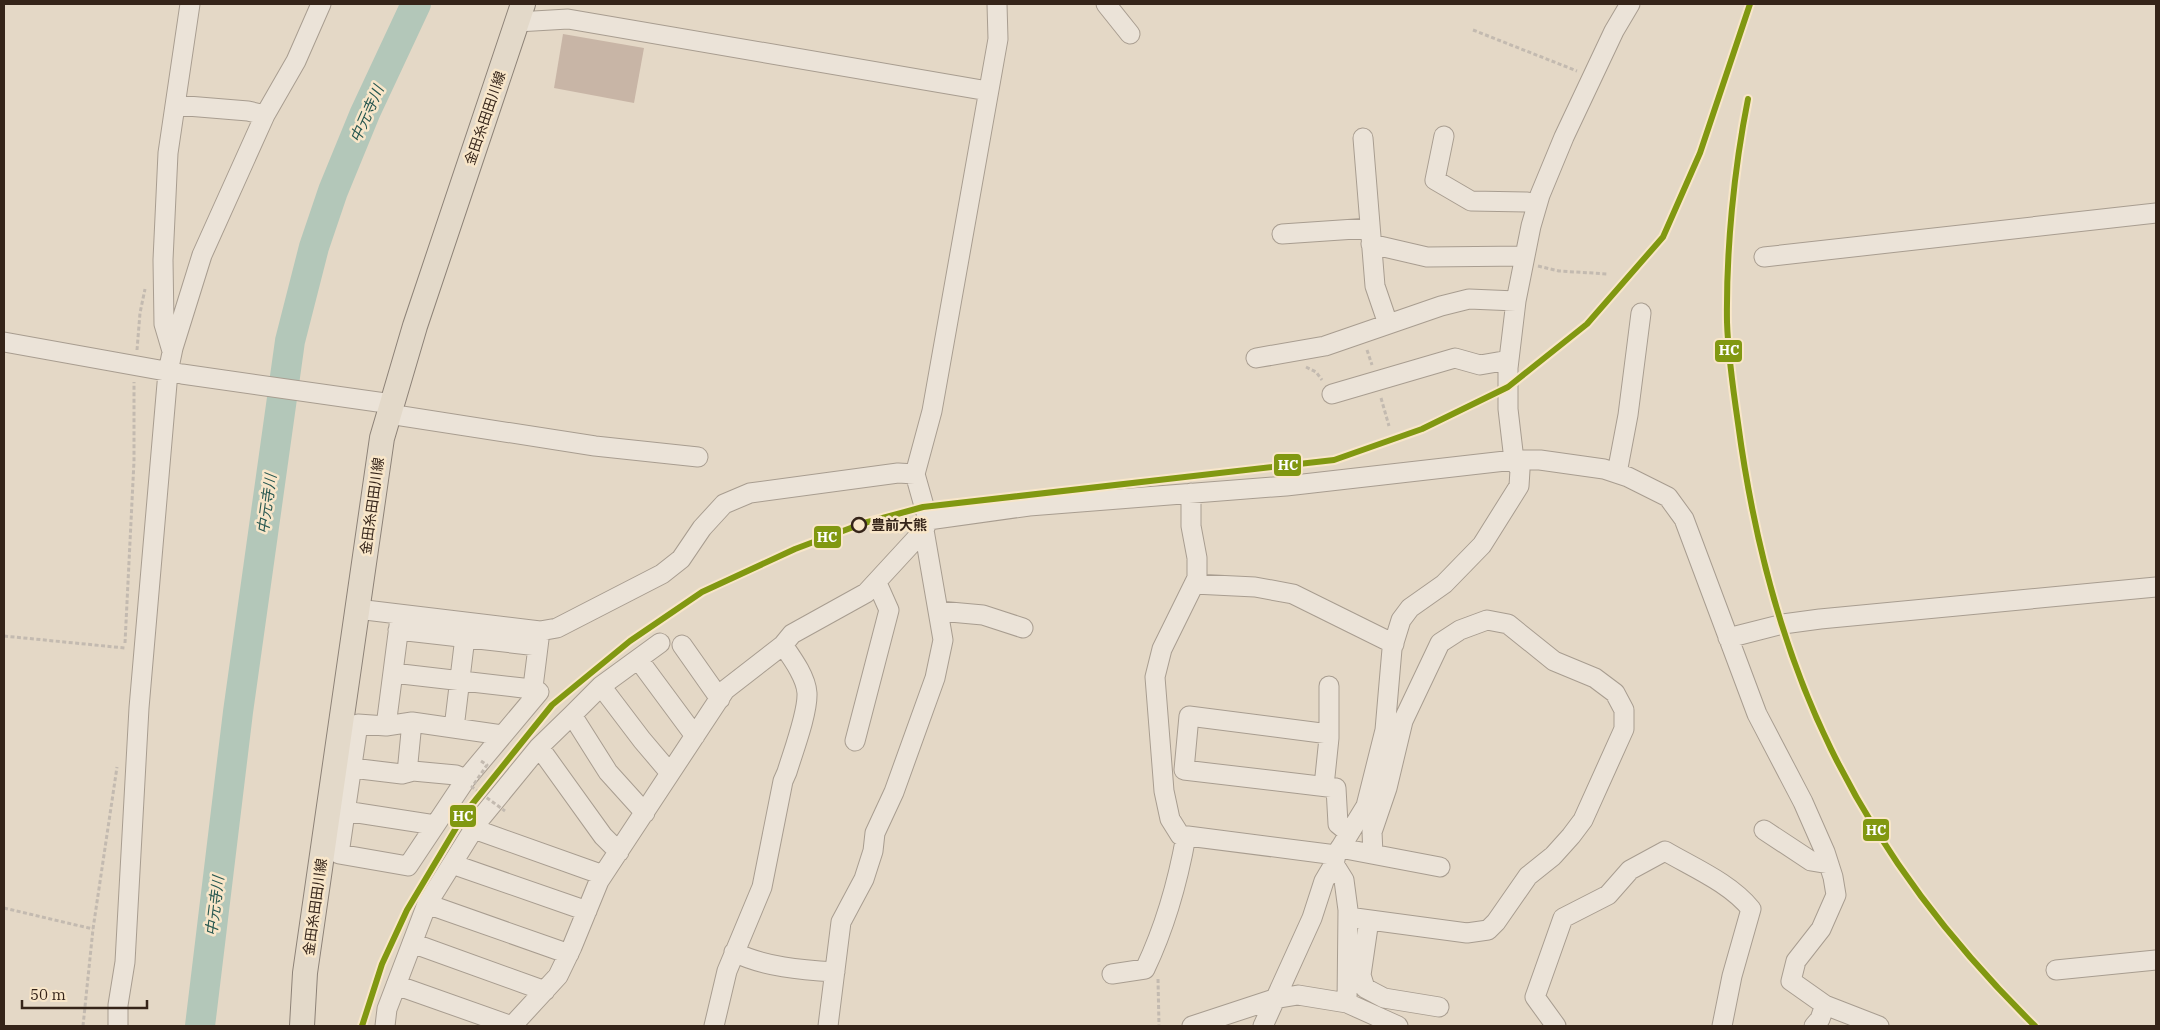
<svg xmlns="http://www.w3.org/2000/svg" width="2160" height="1030" font-family="'IBM Plex Serif','Noto Sans JP',serif">
<rect width="100%" height="100%" fill="#e4d8c6"/>
<g fill="none" stroke-linecap="round" stroke-linejoin="round">
<path stroke="#b3c7b9" stroke-width="30" d="M200,1026L238,712L290,341L314,247L333,191L365,113L416,4"/>
</g>
<path fill="#c8b5a6" d="M563,34L644,48L634,103L554,88Z"/>
<g fill="none" stroke-linecap="round" stroke-linejoin="round">
<defs>
<path id="minor" d="M1106,4L1130,34
M517,22L568,19L988,91
M175,105L248,111L265,115
M1444,136L1435,180L1471,201L1527,202L1537,204
M1363,138L1375,286L1388,324
M1282,234L1370,228
M1371,244L1427,257L1525,256
M1764,257L2156,213
M4,342L182,374L392,404
M172,351L164,324L163,260L168,153L190,4
M1256,358L1325,346L1441,306L1469,299L1516,301
M1332,394L1455,358L1480,365L1509,360
M389,414L595,446L698,457
M1617,473L1628,415L1641,313
M1191,493V526L1197,558V578L1162,649L1155,677L1164,791L1170,819L1180,835L1336,855
M928,520L1029,506L1286,486L1514,460H1540L1604,469L1628,477L1668,497L1684,519L1757,714L1803,802L1825,852L1833,877L1836,895L1821,929L1796,961L1791,981L1825,1005L1879,1026
M1194,584L1255,587L1293,594L1394,644
M357,609L540,631L557,628L662,574L681,559L702,528L724,504L750,493L898,473L915,474
M939,611L983,615L1023,628
M398,630L538,646
M1728,638L1783,624L1820,619L2156,587
M682,645L720,699
M638,659L695,736
M393,673L523,688L533,687
M601,686L642,740L670,773
M572,715L608,772L645,813
M386,726L400,618
M454,728L465,637
M1329,734L1189,716L1184,770L1336,788L1338,824L1349,833
M502,735L412,722L386,726L358,724L339,854L408,866L466,779L539,692L533,687L540,631
M855,741L889,610L877,583
M539,747L603,836L619,852
M352,768L402,774L413,771L456,775L466,779
M407,773L412,722
M1324,786L1329,738V686
M345,811L435,825
M474,829L603,875
M1764,830L1811,861L1829,864
M1340,848L1440,867
M452,864L587,911
M1334,864L1344,880L1348,910L1347,1003
M427,904L569,954
M1348,917L1467,933L1488,930L1496,922L1528,876L1553,856L1571,836L1583,820L1624,729V710L1615,693L1595,678L1554,661L1508,624L1487,620L1460,630L1440,643L1403,721L1387,788L1372,832L1373,854
M1369,920L1361,975L1365,988L1384,998L1439,1007
M412,943L545,991
M734,952C764,967 802,970 835,972
M2056,970L2156,960
M1112,974L1145,969C1165,927 1178,881 1186,836
M396,985L512,1026
M118,1026V1005L125,962L139,708L168,372L173,348L202,255L265,115L296,61L321,4
M385,1026L387,1009L427,904L480,819L539,747L572,715L601,686L660,643
M512,1026L558,976L572,947L599,881L725,690L783,645L792,634L866,593L924,530L928,520L915,474L932,411L998,39L997,4
M714,1026L727,971L762,887L783,781L787,772C793,752 808,713 807,693C806,677 792,658 783,645
M828,1026L841,922L864,879L873,851L875,833L894,792L935,678L943,640L924,530
M1192,1026L1274,999L1298,995L1347,1003L1398,1026
M1263,1026L1312,918L1324,881L1334,864L1336,855L1366,806L1385,730L1392,649L1401,620L1410,608L1444,584L1482,545L1519,486L1520,470L1514,460L1508,409V368L1516,301L1531,226L1540,195L1564,137L1614,31L1630,4
M1556,1026L1535,997L1563,918L1608,895L1630,870L1665,851C1694,868 1730,883 1751,909L1732,976L1722,1026
M1814,1026L1820,1019L1825,1005"/>
<path id="major" d="M302,1026L305,973L382,438L415,326L523,4"/>
</defs>
<use href="#minor" stroke="#a89d90" stroke-width="21"/>
<use href="#major" stroke="#8d8277" stroke-width="26"/>
<path stroke="#c3bab0" stroke-width="3" stroke-dasharray="4 2.5" stroke-linecap="butt" d="M1473,30L1577,71
M1538,266L1559,271L1608,274
M137,350L140,313L145,289
M1367,350L1372,365
M1306,367L1316,372L1322,380
M1381,398L1389,426
M4,636L125,648
M125,643L134,461V382
M4,908L93,929
M1158,979L1159,1026
M83,1026L93,929L117,767"/>
<use href="#minor" stroke="#ebe3d8" stroke-width="19"/>
<use href="#major" stroke="#e3d9c9" stroke-width="24"/>
<path stroke="#c3bab0" stroke-width="3" stroke-dasharray="4 2.5" stroke-linecap="butt" d="M481,761L487,765L472,787L505,811"/>
<defs>
<path id="rail-1" d="M1748,99C1734,169 1726,250 1727,322C1728,355 1733,389 1738,423C1753,535 1781,647 1831,749C1883,855 1951,943 2035,1026
M362,1026L382,964L407,910L465,813L552,705L630,641L702,592L795,549L864,523L923,507L1334,460L1422,429L1508,387L1587,324L1663,237L1700,153L1750,4"/>
</defs>
<use href="#rail-1" stroke="#f8e6c9" stroke-width="10"/>
<use href="#rail-1" stroke="#819811" stroke-width="6"/>
</g>
<circle fill="#f8e6c9" stroke="#352419" stroke-width="2.5" cx="859" cy="525" r="7"/>
<g text-anchor="middle" stroke-width="5" stroke-linejoin="round" paint-order="stroke">
<g font-size="14" fill="#352419" stroke="#f8e6c9">
<text transform="translate(485 118) rotate(-71)" y="5">金田糸田田川線</text>
<text transform="translate(372 506) rotate(-82)" y="5">金田糸田田川線</text>
<text transform="translate(315 907) rotate(-82)" y="5">金田糸田田川線</text>
</g>
<g font-size="14" font-weight="bold" fill="#352419" stroke="#f8e6c9" text-anchor="start">
<text x="871" y="530">豊前大熊</text>
</g>
<g font-size="15" font-style="italic" fill="#275750" stroke="#f8e6c9">
<text transform="translate(367 114) rotate(-66)" y="5">中元寺川</text>
<text transform="translate(267 504) rotate(-82)" y="5">中元寺川</text>
<text transform="translate(215 906) rotate(-83)" y="5">中元寺川</text>
</g>
</g>
<g stroke="#f8e6c9" stroke-width="2">
<rect x="1714" y="339" width="29" height="24" rx="5" fill="#819811"/>
<rect x="1273" y="453" width="29" height="24" rx="5" fill="#819811"/>
<rect x="813" y="525" width="29" height="24" rx="5" fill="#819811"/>
<rect x="449" y="804" width="28" height="24" rx="5" fill="#819811"/>
<rect x="1862" y="818" width="28" height="24" rx="5" fill="#819811"/>
</g>
<g font-size="14" text-anchor="middle" font-weight="bold" fill="#fff">
<text x="1729" y="355">HC</text>
<text x="1288" y="470">HC</text>
<text x="827" y="542">HC</text>
<text x="463" y="821">HC</text>
<text x="1876" y="835">HC</text>
</g>
<rect width="2160" height="1030" fill="none" stroke="#352419" stroke-width="10"/>
<path d="M22 1000v8h125v-8" fill="none" stroke="#352419" stroke-width="2.5"/>
<text x="30" y="1000" font-size="15" fill="#352419" stroke="#f8e6c9" stroke-width="4" paint-order="stroke">50 m</text>
</svg>
